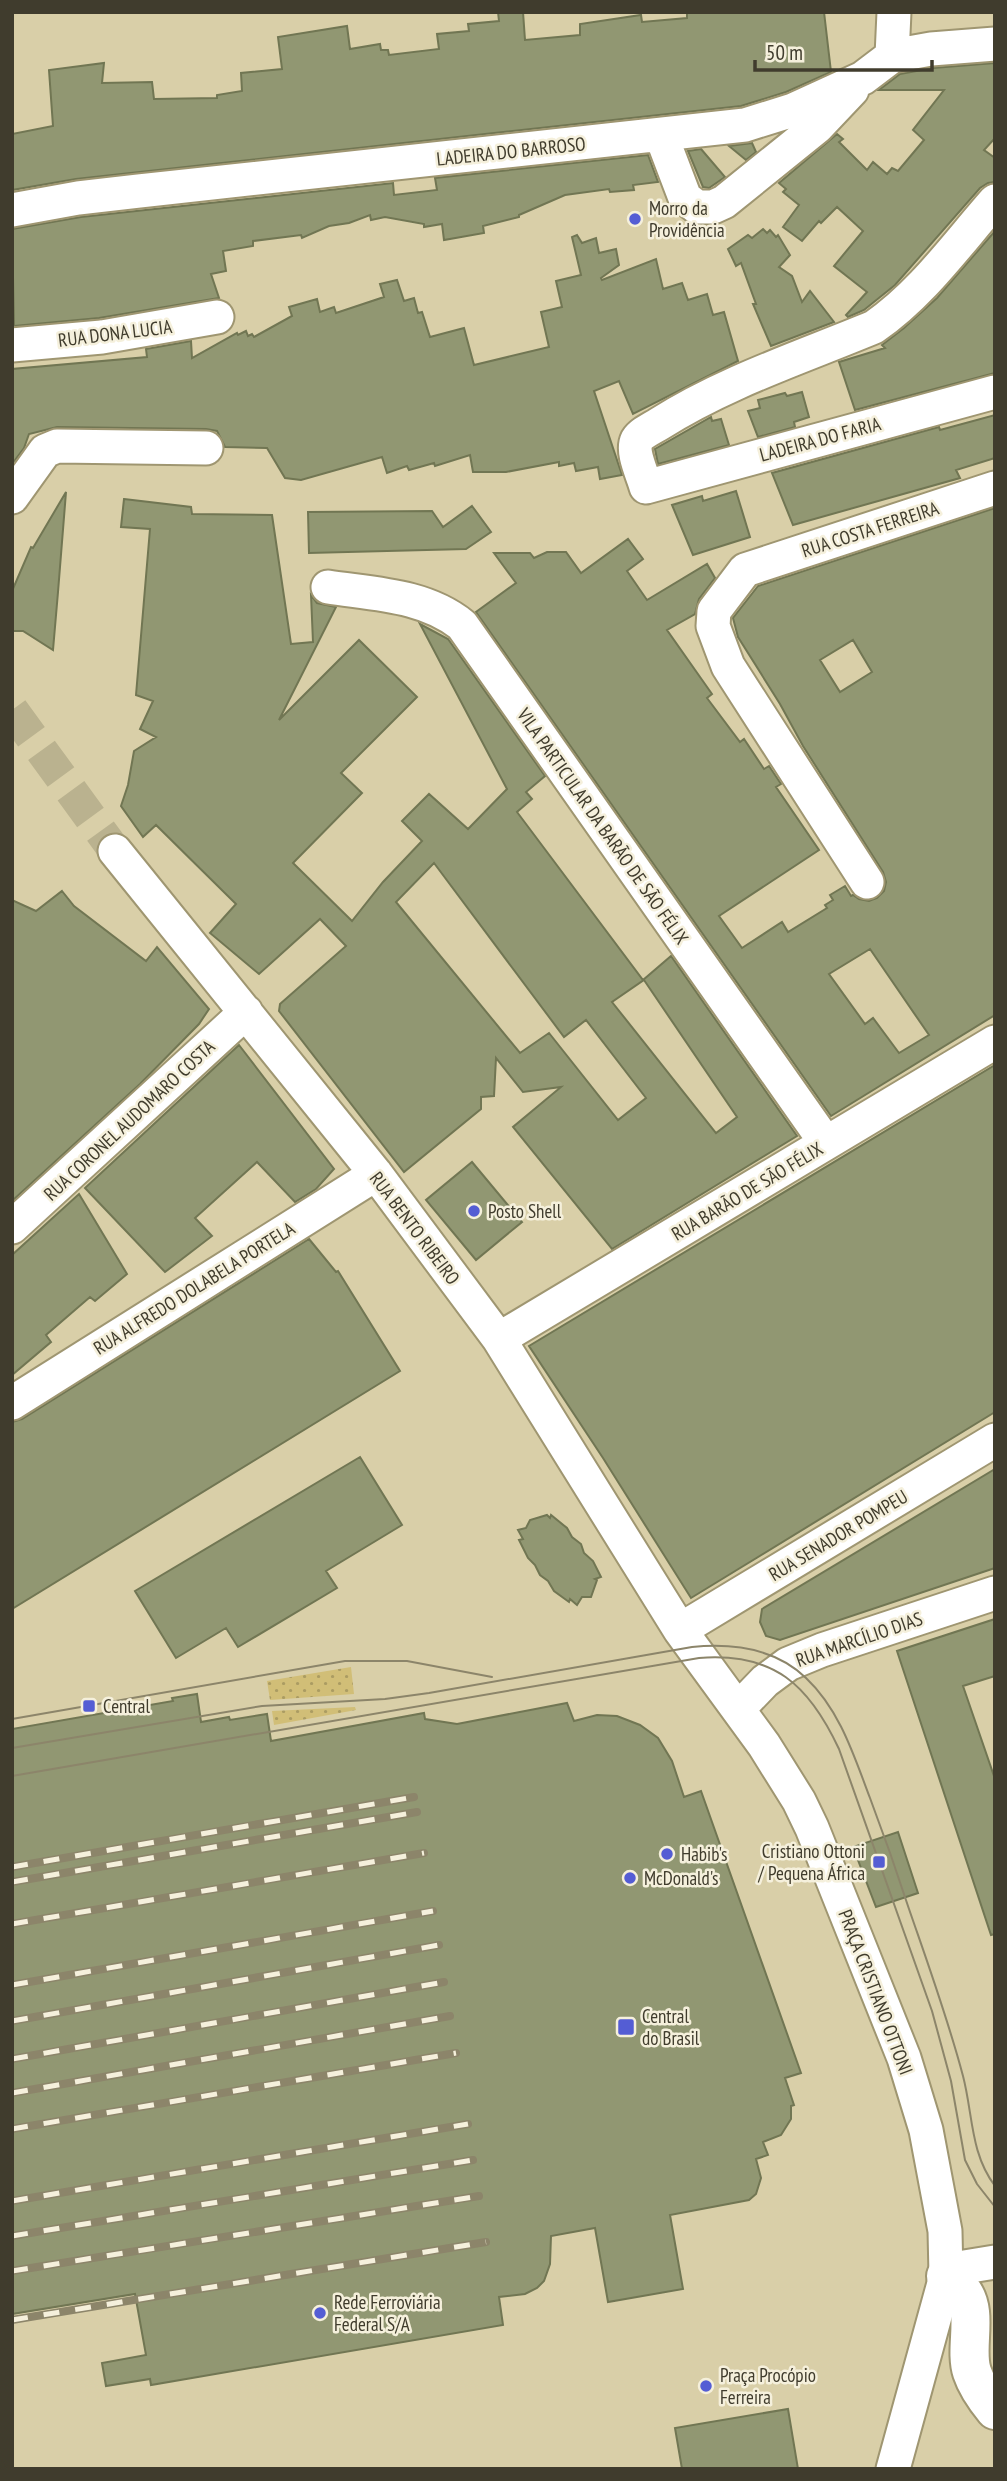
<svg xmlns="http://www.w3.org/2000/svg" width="1007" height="2481" font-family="'PT Sans Narrow',sans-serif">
<defs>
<pattern id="grass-dots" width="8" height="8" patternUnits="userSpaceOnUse" patternTransform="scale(1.75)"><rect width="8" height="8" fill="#d1be77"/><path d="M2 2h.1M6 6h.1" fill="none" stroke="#ab9c62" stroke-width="1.8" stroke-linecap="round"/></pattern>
</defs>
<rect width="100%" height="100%" fill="#d9cfa8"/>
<path fill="url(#grass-dots)" d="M351,1667L354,1694L270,1700L267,1681Z
M355,1707L356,1710L274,1725L272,1711Z"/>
<path fill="#919772" stroke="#717653" stroke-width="2" fill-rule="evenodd" d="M498,12H523L525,40L580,35V24L641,15L642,22L687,18V12H824L831,72L786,92L741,106L76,179L12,190V134L53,126L49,70L104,63L102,83L152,82L154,99L217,98V95L242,91L241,73L282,69L278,37L347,26L350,49L380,44L381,50H388L389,55L439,49L437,34L469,31L468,24L499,21Z
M995,63V138L984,150L995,158V182L988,183L980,188L895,285L864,310L848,317L846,315L867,292L834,266L863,231L837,207L821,223L819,221L802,241L783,227L799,205L783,192L786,189L779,183L837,134L843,139L839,142L867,170L873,162L887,174L892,168L898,171L924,140L913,130L944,90H879L900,74L933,68Z
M752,143L756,152L746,160L729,146Z
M701,149L725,177L709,188L703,187L688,151Z
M648,155L658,182L633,185L634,190L610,192L609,189L565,195L519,215V217L483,226L484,233L444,240L442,224L424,227V224L385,217L371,220L370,215L349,223L329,226L302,238L301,235L253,241V246L223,251L226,271L211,274L219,298L99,318L14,326L12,229L81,217L393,183L394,195L437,190L435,178Z
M763,229L767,233L770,230L776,237L778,235L790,255L779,267L792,276L802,302L810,291L834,322L771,346L753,304H756L741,263L736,266L728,249L748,235L752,238Z
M995,231V373L855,410L839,362L885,348L882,345L904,328L937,298Z
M577,235L582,243L596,238L599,253L616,249L619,265L601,278L602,280L656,259L663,289L682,283L688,300L707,294L713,315L724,312L738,361L633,414L619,381L594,391L622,475L600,479L598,467L576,471L574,463L559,466V462L506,472H473L470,455L435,466L434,463L409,470L407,466L387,473L382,457L301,480L285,478L267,448L225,447L217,431L206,429L57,427L29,434L24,448L12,464V369L147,357L146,349L191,341L192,358L237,333L238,335L246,331L248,336L252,334L254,337L292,316L289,307L317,299L320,312L334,307L336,313L384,297L380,284L397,280L404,301L414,298L418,313L422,312L430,337L464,328L474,365L549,347L541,312L562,307L556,281L581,275L572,237Z
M802,392L809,417L794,422L795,427L758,437L748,411L760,408L758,400L785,393L787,396Z
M995,415V458L956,470L960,478L793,525L772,473L939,427L940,430Z
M711,417L712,421L721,419L729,445L658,464L655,449Z
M736,491L750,537L693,555L672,505L702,496L703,501Z
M66,492L58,592L53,650L23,631H12V591L31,547L33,548Z
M124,499L191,507L192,514L272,515L291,644L313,642L311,595L317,603L336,607L279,720L359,640L417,697L341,773L362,793L293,863L352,921L383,882L422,841L402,821L429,794L468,829L507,789L420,624L448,639L545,776L526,792L532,799L517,812L643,980L671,956L797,1136L612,1249L513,1127L561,1087L523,1092L496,1058L494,1096L481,1097V1109L404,1172L279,1011L280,1004L346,946L320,919L259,974L210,933L236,904L156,825L143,837L121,806L128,785L134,751L156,737L140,729L153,701L136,695L150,529L121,527ZM434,863L564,1037L586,1020L646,1098L618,1120L549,1033L520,1053L396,902ZM644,980L737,1117L716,1133L612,1002Z
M472,506L491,532L466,549L309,553L308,512L432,511L443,527Z
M995,508V1015L831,1116L476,612L516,583L494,553H530L534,558L547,552H566L581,573L628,539L643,559L627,571L647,600L707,564L715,578L699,599L695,614L667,630L712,694L707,698L740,742L744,739L764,769L769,766L781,784L776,787L819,850L719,916L742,948L782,922L788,932L827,908L825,905L833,900L830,895L845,886L851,896L853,895L859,899L869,901L877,898L884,891L886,882L883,872L803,746L780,704L738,637L733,618L758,586ZM853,640L872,672L840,692L820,660ZM870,949L929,1035L899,1053L873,1018L865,1024L829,974Z
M62,891L74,906L146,961L157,947L209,1009L199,1024L140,1084L12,1201V900L36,911Z
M239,1045L334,1169L316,1189L295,1202L257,1162L195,1218L212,1236L165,1272L85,1188Z
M995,1065V1412L691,1598L603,1458L529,1346Z
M472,1162L522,1222L476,1260L426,1200Z
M79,1194L127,1274L95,1301L90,1297L46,1335L51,1342L12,1375V1255Z
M309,1239L336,1272L338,1271L400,1371L12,1609V1422L22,1419Z
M360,1457L402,1525L326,1571L337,1588L238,1647L226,1628L176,1658L135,1591Z
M995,1469V1568L780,1640L766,1636L760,1622L762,1609Z
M547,1515L550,1518L551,1515L567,1528L572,1537L581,1544L584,1553L593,1561L601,1577L595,1579L597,1580L591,1597H582L577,1605L570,1599L569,1602L554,1591L548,1581L540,1575L535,1565L528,1558L519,1540L523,1539L518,1530L526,1528L530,1520Z
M995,1619V1676L963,1686L995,1779V1934L991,1935L897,1651Z
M197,1694L201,1722L229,1717L230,1720L267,1714L271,1741L424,1713L425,1719L457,1724L567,1703L574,1721L597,1715L617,1716L640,1725L658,1738L672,1761L684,1797L701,1791L801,2073L785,2078L794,2105L791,2106V2119L781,2135L763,2142L768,2155L756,2159L761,2178L756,2194L749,2200L670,2215L683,2289L608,2302L595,2228L551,2236L550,2264L544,2281L537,2288L525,2294L499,2297L503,2325L151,2385L150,2379L106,2386L102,2363L146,2355L135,2294L12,2314V1729L173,1701L172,1698Z
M898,1832L918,1893L876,1907L853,1847Z
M788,2409L798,2469H682L675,2428Z"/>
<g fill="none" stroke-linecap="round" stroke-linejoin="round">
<path stroke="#bab28f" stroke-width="33" stroke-dasharray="33 17" stroke-linecap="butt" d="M12,710L115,851"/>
<defs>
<path id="minor" d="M892,56L894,12
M661,135L685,198L697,207H713L724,202L817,127L852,90
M995,201C957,244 922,294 874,327C802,357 725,382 659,424C653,428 641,433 637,440C631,452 643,475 646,487L995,392
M12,210L78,198L139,191L745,125L793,110L863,78L892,56L931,49L995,44
M12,345L102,337L217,317
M12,497L45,451L57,446L206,448
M328,587C374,594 425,595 462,625L826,1143
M115,851L376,1174L499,1339L680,1630L764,1745L799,1801L812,1828L904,2058L926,2130L945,2231L946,2276L893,2469
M867,882L728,666L713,626L714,611L745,570L995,488
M12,1227L246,1012
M499,1339L995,1042
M12,1403L376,1174
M680,1630L995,1440
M738,1709L765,1681L788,1664L822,1650L995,1593
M946,2270L995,2262"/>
<path id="major" d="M946,2276C951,2281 958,2285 962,2291C979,2312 964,2348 972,2372C977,2387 986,2399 995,2410"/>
</defs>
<use href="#minor" stroke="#9f9671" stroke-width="37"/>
<use href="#major" stroke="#9f9671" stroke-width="42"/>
<use href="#minor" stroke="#fff" stroke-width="33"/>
<use href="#major" stroke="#fff" stroke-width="38"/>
<path stroke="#8c856a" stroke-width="2" d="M12,1719L345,1661H407L492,1677
M12,1748L262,1706L385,1699L429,1693L692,1647C733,1643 775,1648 806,1678C840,1710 854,1756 870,1798C884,1835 897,1872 909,1909C928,1964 948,2019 963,2076C973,2114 970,2153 995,2186
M12,1776L699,1658C774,1652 809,1685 839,1749L932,2011L951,2081L965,2160L977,2184L995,2207"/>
<defs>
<path id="rail" d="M12,1867L414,1797
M12,1882L417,1812
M12,1924L424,1853
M12,1985L433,1911
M12,2021L439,1945
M12,2059L444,1982
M12,2093L450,2016
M12,2129L456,2053
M12,2201L468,2124
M12,2236L473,2160
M12,2271L479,2196
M12,2320L486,2242"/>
</defs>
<use href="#rail" stroke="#8c856a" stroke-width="8"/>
<use href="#rail" stroke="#f5f0dc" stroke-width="5" stroke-dasharray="16" stroke-linecap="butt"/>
</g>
<g fill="#545dd4" stroke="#f5f0dc" stroke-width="2.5">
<circle cx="635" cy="219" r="7"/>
<circle cx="474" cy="1211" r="7"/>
<rect x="82" y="1699" width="14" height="14" rx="3.5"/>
<circle cx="667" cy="1854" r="7"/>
<rect x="872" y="1855" width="14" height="14" rx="3.5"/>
<circle cx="630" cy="1878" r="7"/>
<rect x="617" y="2018" width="18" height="18" rx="3.5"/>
<circle cx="320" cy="2313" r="7"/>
<circle cx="706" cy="2386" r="7"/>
</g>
<g text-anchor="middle" stroke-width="5" stroke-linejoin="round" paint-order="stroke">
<g font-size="19" fill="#403c2d" stroke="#f5f0dc">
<text transform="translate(511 151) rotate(-6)" y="7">LADEIRA DO BARROSO</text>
<text transform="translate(115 333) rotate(-7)" y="7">RUA DONA LUCIA</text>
<text transform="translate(820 439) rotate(-15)" y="7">LADEIRA DO FARIA</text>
<text transform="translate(870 529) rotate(-18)" y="7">RUA COSTA FERREIRA</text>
<text transform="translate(603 826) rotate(55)" y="7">VILA PARTICULAR DA BARÃO DE SÃO FÉLIX</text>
<text transform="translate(129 1120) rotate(-43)" y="7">RUA CORONEL AUDOMARO COSTA</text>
<text transform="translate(747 1191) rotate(-31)" y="7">RUA BARÃO DE SÃO FÉLIX</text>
<text transform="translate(415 1228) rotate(53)" y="7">RUA BENTO RIBEIRO</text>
<text transform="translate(194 1288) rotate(-32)" y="7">RUA ALFREDO DOLABELA PORTELA</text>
<text transform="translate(838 1535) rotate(-31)" y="7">RUA SENADOR POMPEU</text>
<text transform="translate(859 1639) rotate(-19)" y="7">RUA MARCÍLIO DIAS</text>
<text transform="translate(876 1992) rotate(69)" y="7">PRAÇA CRISTIANO OTTONI</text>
</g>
<g font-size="19" fill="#403c2d" stroke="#f5f0dc" text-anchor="start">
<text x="649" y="215">Morro da<tspan x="649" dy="22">Providência</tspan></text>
<text x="488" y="1218">Posto Shell</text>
<text x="103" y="1713">Central</text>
<text x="865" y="1858" text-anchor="end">Cristiano Ottoni<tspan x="865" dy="22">/ Pequena África</tspan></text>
<text x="681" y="1861">Habib's</text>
<text x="644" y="1885">McDonald's</text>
<text x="642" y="2023">Central<tspan x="642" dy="22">do Brasil</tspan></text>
<text x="334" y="2309">Rede Ferroviária<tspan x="334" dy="22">Federal S/A</tspan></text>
<text x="720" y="2382">Praça Procópio<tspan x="720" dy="22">Ferreira</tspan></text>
</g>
</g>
<rect width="1007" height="2481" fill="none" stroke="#403c2d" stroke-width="28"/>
<path d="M755 60v10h177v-10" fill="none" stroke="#403c2d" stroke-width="3.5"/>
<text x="766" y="60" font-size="21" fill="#403c2d" stroke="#f5f0dc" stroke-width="5" paint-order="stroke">50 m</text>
</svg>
